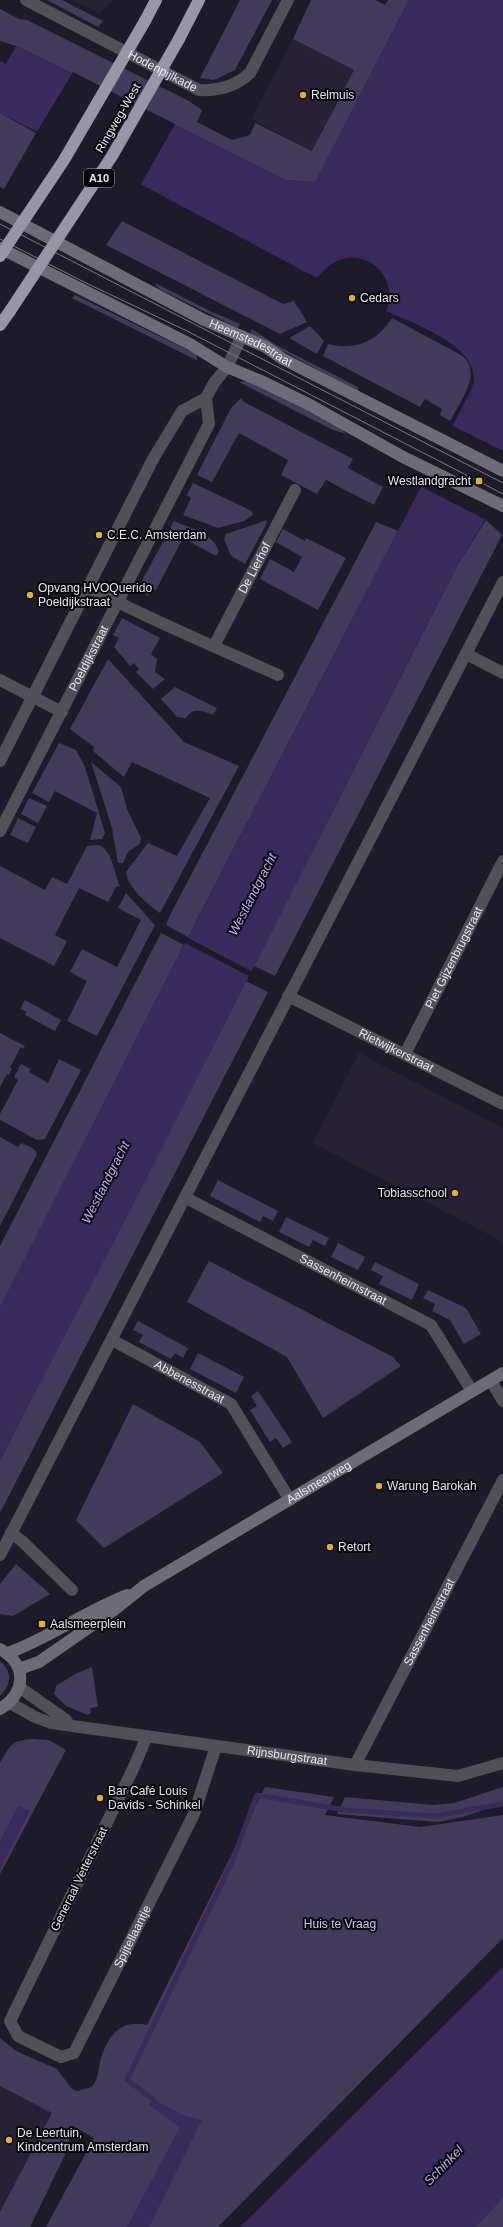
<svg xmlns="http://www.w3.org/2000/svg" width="503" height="2227" font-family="Helvetica,sans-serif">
<rect width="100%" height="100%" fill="#1d1a29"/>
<path fill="#272136" d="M71,0H114L99,13Z
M293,39L354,70L312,151L251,119Z
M359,1053L503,1128V1242L313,1143Z
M0,2076L69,2112L0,2227Z"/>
<path fill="#423a5a" d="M47,0H62L103,21L98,27Z
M240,0H272L235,70L214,80L200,78Z
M311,0H375L385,5L388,0H409L316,181L312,182L285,180L73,74L16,46L0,41V9L19,19L27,20L189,101L202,110L197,122L232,140L250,135L255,123L312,151L354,70L293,39Z
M0,113L36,133L4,189L0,187Z
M122,221L283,304L294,301L307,322L280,334L106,245Z
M155,283L212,312L240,324L238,328L159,289Z
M75,295L196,354L198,361L72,298Z
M392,318L461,355C484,372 460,402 450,421L440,415L442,409L425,399L420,407L323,356L328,344C355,351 377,342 392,318Z
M310,326L324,341L317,354L289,338Z
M252,329L276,345L358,387L359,392L250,333Z
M249,381L336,425L347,434L333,430L239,382Z
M241,398L244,402L353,459L348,468L383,487L374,505L326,480L317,494L281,475L288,460L239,433L212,482L197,475L231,408Z
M193,483L252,511L253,515L244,521L218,528L183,515L191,498L187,495Z
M267,520L266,525L245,564L231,556L224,539L226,534Z
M486,520L502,535L275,976L254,966L457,566Z
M174,521C192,529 211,532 219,551L216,556L183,538L156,590L153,589L148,596L137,590Z
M376,522L398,531L188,937L166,925L169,917Z
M283,529L305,541L306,538L346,558L318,610L260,579L270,559L294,572L302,557L276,542Z
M122,618L160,638L151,654L157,659L155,672L165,679L153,689L136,672L139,669L134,663L130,666L114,647L119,638L113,635Z
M108,659L184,742L239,766L160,913C148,905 127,887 126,872L148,843L177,856L210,798L132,762L124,777L93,751L94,747L70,729Z
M175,687L217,708L213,715C202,711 193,707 186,718L177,717L161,699Z
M59,743L76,750L85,767L105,833L102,839L90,840L97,813L55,791L49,802L32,793Z
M91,762L121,787L127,809L141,838L140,844L128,852L123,863H118L112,828Z
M29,798L47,806L38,823L21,814Z
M18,818L36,827L28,843L10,835Z
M99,845C113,852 114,873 120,886L116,887L108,902L79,888L55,935L67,941L54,966L0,938V866L45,890L52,877L67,884L87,846Z
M126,893L155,925L97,1036L67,1021L87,981L70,972L82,949L117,967L141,920L118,908Z
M161,933L184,945L0,1308V1246Z
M246,981L268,992L0,1513V1460Z
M25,1000L61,1020L55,1031L25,1015L27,1012L20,1009Z
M0,1033L25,1046L23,1049L21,1047L10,1067L12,1069L9,1075L7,1074L0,1087Z
M59,1059L81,1070L45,1139L37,1140L0,1120V1114L18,1080L14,1077L21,1064L30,1069L29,1072L48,1083Z
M0,1137L18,1147L21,1143C27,1145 35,1148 37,1154L0,1226Z
M218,1180L278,1211L273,1221L263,1216L260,1222L210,1196Z
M286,1217L329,1238L325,1246L313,1240L309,1247L279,1232Z
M338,1243L365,1257L358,1270L331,1257Z
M209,1261L393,1357L401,1366L323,1418L287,1357L187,1302Z
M375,1262L419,1284L412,1300L379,1284L383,1276L371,1270Z
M428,1290L466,1308L481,1334L464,1344L450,1320L432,1311L435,1304L423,1298Z
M138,1321L188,1348L183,1358L175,1353L171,1359L139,1342L143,1335L133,1330Z
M198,1353L244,1377L236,1393L190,1369Z
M258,1391L292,1442L283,1448L276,1438L270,1442L250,1410L257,1406L251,1396Z
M133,1404L200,1442L223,1473L104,1548L76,1520Z
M16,1564L50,1594L13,1616L0,1614V1584Z
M0,1661C12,1671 12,1685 0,1696Z
M92,1667L98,1707L90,1708L91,1713L88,1715L66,1706L54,1694L56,1686L75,1674Z
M32,1739L49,1740L66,1750L0,1874V1762C12,1745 9,1741 32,1739Z
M265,1787L334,1797L325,1815L420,1827L503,1815V1938L218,2227H46L94,2138L73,2126L64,2157L30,2227H0V2212L52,2113L0,2086V2038L16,2051L57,2069L72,2089L77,2091L92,2087C99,2078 98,2069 101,2058C109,2034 121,2019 147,2025Z
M503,1787V1803L463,1817L437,1822L337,1814L345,1797L434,1805L454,1803Z
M503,2187V2227H464Z"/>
<path fill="#382a5a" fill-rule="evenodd" d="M409,0H503V468L480,513L487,517L485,520L457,566L132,1207L0,1460V1308L184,945L471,390C489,349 414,324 386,311C400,277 366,245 333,263C327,266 322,273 317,278L140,184L0,113V61L6,64L16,46L285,180L312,182L316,181ZM484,441L487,443L455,504L452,502Z
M18,1806L30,1811L0,1870V1841Z
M503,1967V2198L476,2227H240Z
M153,2099L185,2116L202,2120L149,2227H127L180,2127L149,2105Z"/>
<path fill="#1d1a29" d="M73,72L175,124L140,186L35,135Z
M451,425L503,451V468L480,513L487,517L486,520L420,486Z
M186,937L253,972L251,977L183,942Z"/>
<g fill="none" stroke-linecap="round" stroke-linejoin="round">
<path stroke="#382a5a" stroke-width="5" d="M153,2099L127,2080L231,1864L257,1795L345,1810L435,1816L503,1804"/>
<g stroke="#514f57" stroke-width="12">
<path id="s1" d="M26,0L199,90C218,91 236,86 250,73L288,0"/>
<path d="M88,587C150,620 214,646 278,675"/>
<path id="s2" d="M214,646L295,490"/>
<path d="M466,654L503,673"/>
<path d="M0,680L62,712"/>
<path d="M0,761L153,459L182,411L206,398"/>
<path id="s3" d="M0,831L209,424L206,398L214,383L227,367L242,336"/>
<path id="s4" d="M288,996L503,1104"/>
<path id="s5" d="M405,1054L503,861"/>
<path id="s6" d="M186,1198L431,1325L472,1391"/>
<path id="s7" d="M112,1340L231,1404L290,1500"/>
<path d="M491,1381L503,1401"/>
<path d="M11,1533L22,1541L72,1590"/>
<path d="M0,1555L503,582"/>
<path d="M19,1687L66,1720L69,1725"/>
<path id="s8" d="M10,1703L35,1717L51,1723L355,1765L458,1776L503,1763"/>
<path id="s9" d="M147,1736L134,1767L10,2021L18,2036L61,2057L74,2053L194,1814L216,1746"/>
<path id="s10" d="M355,1765L503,1480"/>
</g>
<g stroke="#6e6b78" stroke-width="12">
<path id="s11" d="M0,212L202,319L266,347L283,359L503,471"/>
<path d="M0,248L190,344L227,367L261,381L310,405L403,457L503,506"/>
<path d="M0,1649C28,1665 26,1693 0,1709"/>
<path d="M8,1653C49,1638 86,1611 127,1595"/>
<path id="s12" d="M19,1669L39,1662L114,1610L144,1586L503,1373"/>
</g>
<path stroke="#9995a9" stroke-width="12" d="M145,21L156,0
M179,39L199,0
M0,325L10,311"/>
<path stroke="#7b7885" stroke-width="1" d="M0,224L503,483
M0,239L86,283L187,331L503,494"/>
<path stroke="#9995a9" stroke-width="12" d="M0,256L64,160L145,21
M10,311L112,156L179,39"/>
</g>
<g fill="#e2af34" stroke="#07060c" stroke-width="1.5">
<circle cx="303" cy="95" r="4"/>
<circle cx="352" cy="298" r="4"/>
<rect x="475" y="477" width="8" height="8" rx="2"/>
<circle cx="99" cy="535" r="4"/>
<circle cx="30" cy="595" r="4"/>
<circle cx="455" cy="1193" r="4"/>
<circle cx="379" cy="1486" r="4"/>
<circle cx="330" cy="1547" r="4"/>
<rect x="38" y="1620" width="8" height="8" rx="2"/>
<circle cx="100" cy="1798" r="4"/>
<circle cx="9" cy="2140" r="4"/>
</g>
<g text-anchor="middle" stroke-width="4" stroke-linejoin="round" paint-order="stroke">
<rect fill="#07060c" stroke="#a5a4ac" stroke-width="1" x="84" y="169" width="30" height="18" rx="3"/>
<g font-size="11" font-weight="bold" fill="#e9e7f1">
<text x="99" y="182">A10</text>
</g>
<g font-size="12" fill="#e9e7f1" stroke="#07060c">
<text dy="4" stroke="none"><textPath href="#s1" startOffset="154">Hodenpijlkade</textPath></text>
<text transform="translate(118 118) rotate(-60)" y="4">Ringweg-West</text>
<text dy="4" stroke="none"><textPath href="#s11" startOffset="283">Heemstedestraat</textPath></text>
<text dy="4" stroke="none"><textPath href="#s2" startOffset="88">De Lierhof</textPath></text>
<text dy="4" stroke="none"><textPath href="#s3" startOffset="194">Poeldijkstraat</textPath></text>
<text dy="4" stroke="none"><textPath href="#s5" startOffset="108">Piet Gijzenbrugstraat</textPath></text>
<text dy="4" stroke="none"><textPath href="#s4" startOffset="121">Rietwijkerstraat</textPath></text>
<text dy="4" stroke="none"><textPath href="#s6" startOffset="177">Sassenheimstraat</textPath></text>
<text dy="4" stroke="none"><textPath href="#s7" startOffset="88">Abbenesstraat</textPath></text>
<text dy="4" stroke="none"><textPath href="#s12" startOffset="354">Aalsmeerweg</textPath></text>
<text dy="4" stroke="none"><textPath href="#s10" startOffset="161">Sassenheimstraat</textPath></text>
<text dy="4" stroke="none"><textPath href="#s8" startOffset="284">Rijnsburgstraat</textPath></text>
<text transform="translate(79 1879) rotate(-64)" y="4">Generaal Vetterstraat</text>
<text dy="4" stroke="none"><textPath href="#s9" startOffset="525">Spijtellaantje</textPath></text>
</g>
<g font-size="12" fill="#e9e7f1" stroke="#07060c" text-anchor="start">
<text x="311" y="99">Relmuis</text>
<text x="360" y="302">Cedars</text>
<text x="471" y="485" text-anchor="end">Westlandgracht</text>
<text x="107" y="539">C.E.C. Amsterdam</text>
<text x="38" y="592">Opvang HVOQuerido<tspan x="38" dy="14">Poeldijkstraat</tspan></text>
<text x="447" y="1197" text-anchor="end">Tobiasschool</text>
<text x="387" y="1490">Warung Barokah</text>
<text x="338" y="1551">Retort</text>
<text x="50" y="1628">Aalsmeerplein</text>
<text x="108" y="1795">Bar Café Louis<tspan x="108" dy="14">Davids - Schinkel</tspan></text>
<text x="17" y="2137">De Leertuin,<tspan x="17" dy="14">Kindcentrum Amsterdam</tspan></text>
</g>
<g font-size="12" fill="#d2c7f8" stroke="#07060c">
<text x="340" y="1928">Huis te Vraag</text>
</g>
<g font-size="13" font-style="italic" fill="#c1b3f3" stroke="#07060c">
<text transform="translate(252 894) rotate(-63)" y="5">Westlandgracht</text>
<text transform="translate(105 1182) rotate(-63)" y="5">Westlandgracht</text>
<text transform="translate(443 2165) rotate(-46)" y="5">Schinkel</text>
</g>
</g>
</svg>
